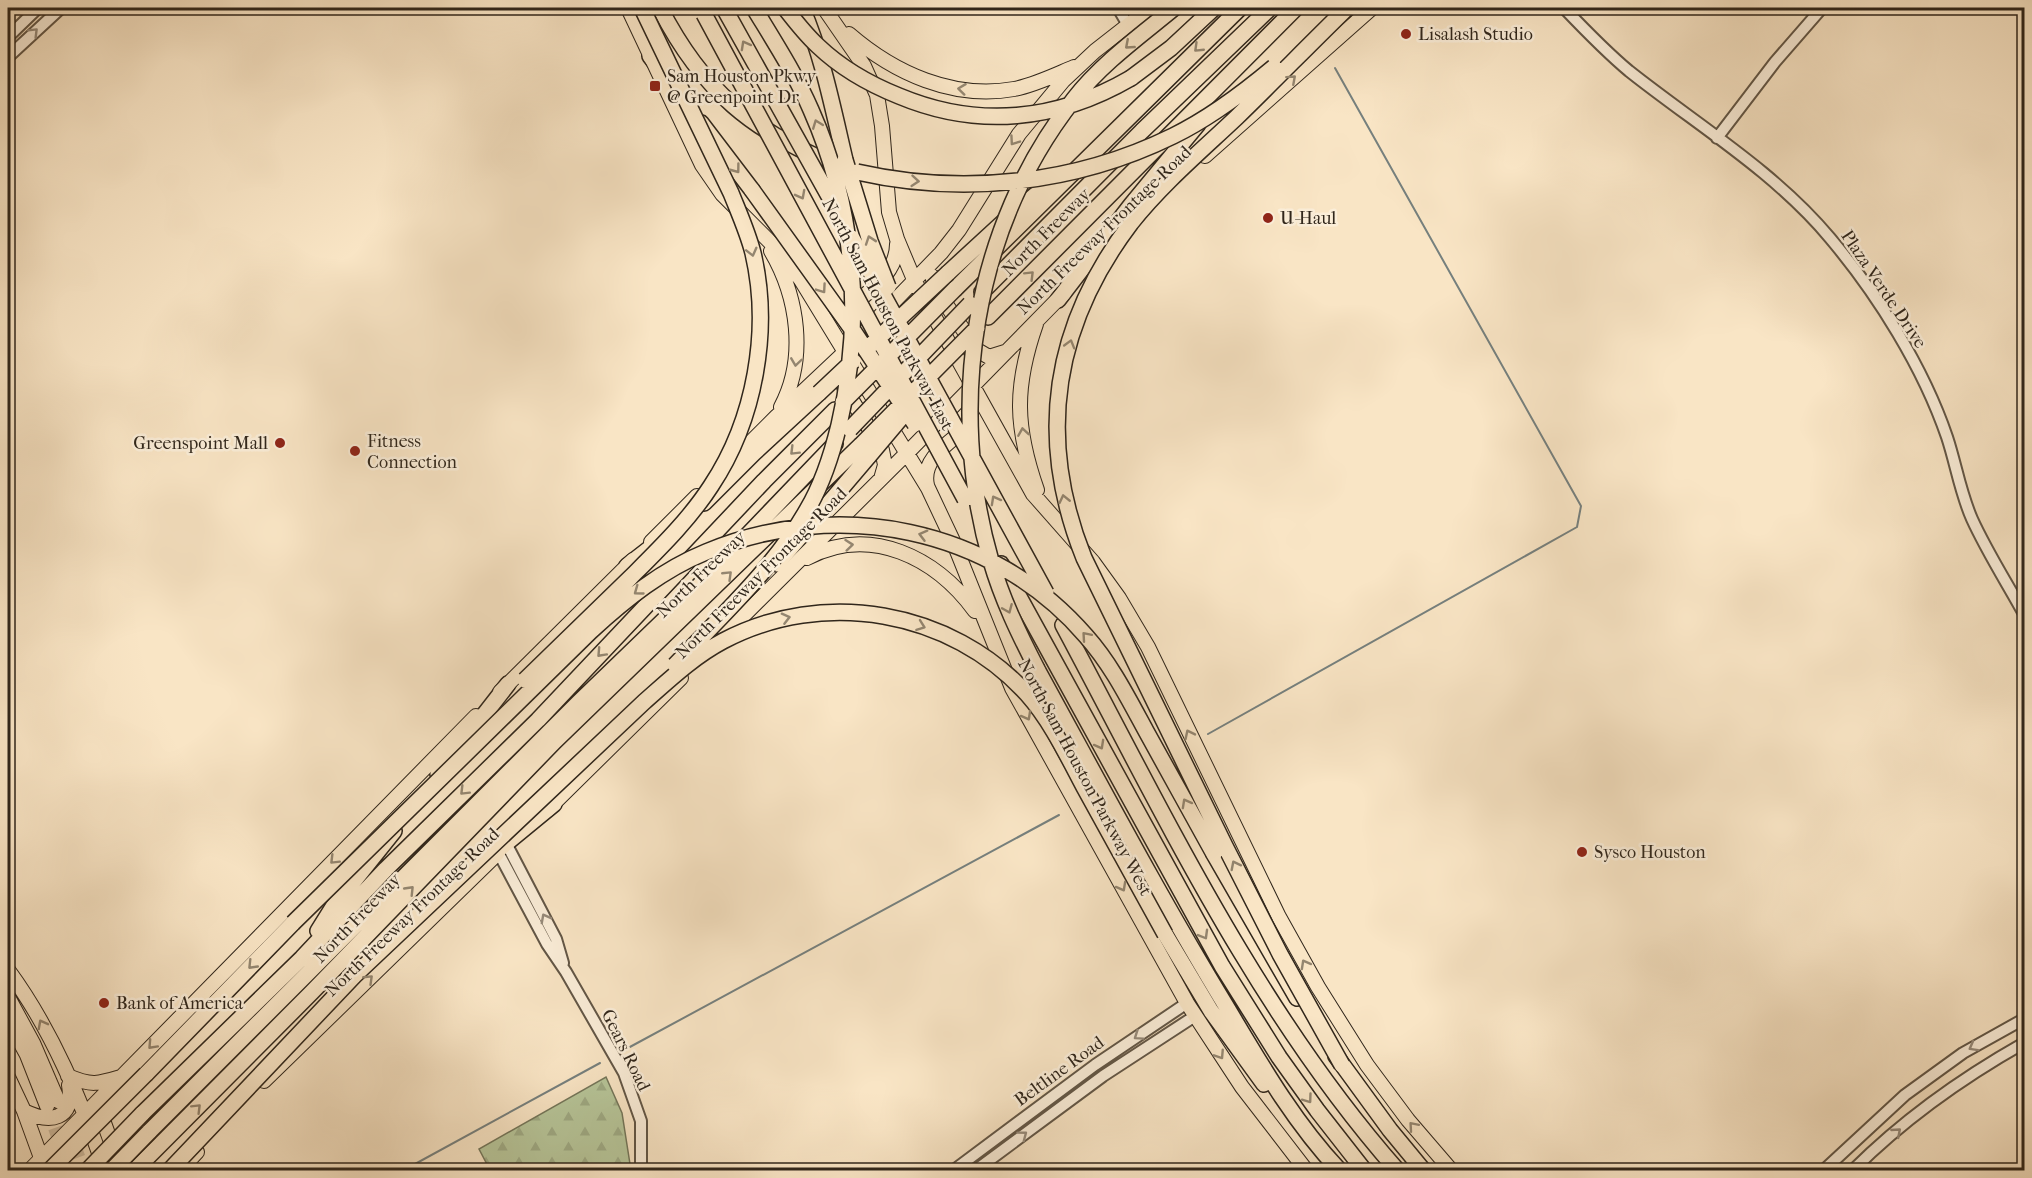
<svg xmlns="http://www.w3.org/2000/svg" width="2032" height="1178" font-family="'IM FELL French Canon',serif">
<defs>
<pattern id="forest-firs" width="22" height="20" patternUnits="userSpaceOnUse" patternTransform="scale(1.5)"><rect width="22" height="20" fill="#b7c69a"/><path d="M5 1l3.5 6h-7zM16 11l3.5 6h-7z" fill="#9eaa84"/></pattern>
</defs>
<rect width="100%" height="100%" fill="#f9e5c5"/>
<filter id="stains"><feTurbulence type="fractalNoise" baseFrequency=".00333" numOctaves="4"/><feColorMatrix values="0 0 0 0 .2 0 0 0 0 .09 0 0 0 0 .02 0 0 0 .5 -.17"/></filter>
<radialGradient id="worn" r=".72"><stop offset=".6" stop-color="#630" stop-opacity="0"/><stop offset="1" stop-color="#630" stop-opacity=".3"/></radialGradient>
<path fill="url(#forest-firs)" stroke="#74765a" stroke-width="1.5" d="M606,1077L622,1113L630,1164L618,1170H490L479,1149Z"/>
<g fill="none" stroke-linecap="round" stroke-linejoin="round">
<path stroke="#76807e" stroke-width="2" d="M1208,734L1577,527L1581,506L1335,68
M628,1048L1059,815
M404,1170L600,1063"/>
<path stroke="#d1bfa3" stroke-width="14" stroke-dasharray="14 7" stroke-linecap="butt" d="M59,1105L83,1170
M48,1108L70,1170"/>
<defs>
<path id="minor" d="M1118,8L1128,25
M1564,8C1585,30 1605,51 1629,71C1697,125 1774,171 1830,238C1878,295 1923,367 1947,437C1956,464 1960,492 1972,519C1987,552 2007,583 2024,614
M8,37L38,8
M8,57L61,8
M1717,138L1775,62L1822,8
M507,845L556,939L563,963
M498,852L547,944L566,972L624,1073L641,1121V1170
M954,1170L1095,1065L1187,1003
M976,1170L1103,1076L1195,1016
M1824,1170L1905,1095L1963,1053L2024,1019
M1853,1170C1903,1120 1962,1078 2024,1043"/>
<path id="major" d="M628,8L702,165L722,194L775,247L801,280L928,488L953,541L1012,688L1187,1003L1242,1087L1306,1170
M824,8L864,66L877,95L882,126L889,212L897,239L915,282L1033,494L1093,562L1119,598L1148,647L1279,917L1318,987L1367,1065L1408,1120L1451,1170
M849,34C894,73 953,100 1014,89C1035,85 1055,75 1074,67
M1205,156L1372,8
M771,251C798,297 807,358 781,407
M932,276L937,291L977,350L989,357L1005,352
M850,308C870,290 897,273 897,244
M1036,324C1014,387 1015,427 1037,490
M844,387L882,450L885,465L881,479
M723,470L777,416L846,351L941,253L959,230L1019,134L1063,81L1095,51L1150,8
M927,485C921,459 949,443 966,428
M651,542L697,496
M807,558C871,524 936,558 975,611
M718,641L907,453L1064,293
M500,692L633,560
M547,810L681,678
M8,970C52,1030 81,1100 105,1170
M8,997L33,1043L58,1101
M8,1020L27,1055L47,1106
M68,1076C91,1086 98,1084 121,1077
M8,1077L24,1111L44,1166
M264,1081L497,854
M103,1110V1120L121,1170
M24,1111C50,1124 75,1120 69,1085
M30,1170L476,716
M180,1170L197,1152"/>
<path id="highway" d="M660,8C702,90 753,133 839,166
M802,8C823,57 833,109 845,160
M650,56L679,94
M1131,78L1171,48L1214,8
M701,123L752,190
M948,273L1011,215L1045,187
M955,289L1240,8
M982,292L1142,131L1270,8
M1058,300L1131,205L1198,124
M988,317L1296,8
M704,503L754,453L819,393
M777,564L869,456
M1001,564L1222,966L1279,1057L1317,1110L1364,1170
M627,566L663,538
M1063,625C1163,812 1256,1010 1397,1170
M701,652L738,609
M1037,669C1099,782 1159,896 1226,1006C1260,1063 1293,1121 1339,1170
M438,774L508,684
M1214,854L1297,998
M486,860L554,804
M318,931L333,907L394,831
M1165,934L1211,1011L1264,1084
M1336,1056L1390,1130L1423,1170
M146,1074L293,923
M142,1114L302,958L386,869L538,720L764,481L835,410
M149,1132L579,702L693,592L835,444
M135,1170L312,992L555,741L861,445"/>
</defs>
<use href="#minor" stroke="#625646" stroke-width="14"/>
<use href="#major" stroke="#30261b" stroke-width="16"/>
<use href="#highway" stroke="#30261b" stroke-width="18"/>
<use href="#minor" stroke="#fbeed9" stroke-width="10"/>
<use href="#major" stroke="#f9e5c5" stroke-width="14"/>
<use href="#highway" stroke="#f9e5c5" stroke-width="15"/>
<defs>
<path id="highway-bridge" d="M724,8L839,214
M785,8C795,21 805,34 818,46C841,68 869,84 899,96C978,129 1057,121 1131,78
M704,14L965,499
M845,160L870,241L888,287
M857,172C963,196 1075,184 1173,136C1210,118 1243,93 1274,67
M752,190L854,332L915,424
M852,238L1046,593
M871,345L948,273
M819,393L853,361
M843,402L955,289
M850,429L970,304
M861,445L977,328
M869,456L906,412
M675,665C721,616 774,568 807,510C823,483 832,454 839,425C864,320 855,209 811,110C796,75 774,41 754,8
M1037,669C1019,634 1002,599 991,561C946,406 973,227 1074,99C1101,64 1140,36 1174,8
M525,680C560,646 595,612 630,578C659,549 689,520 711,486C755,420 771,330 753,253C748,233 739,213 731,193L642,8
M293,923L591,631C626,599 662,570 706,552C837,497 992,527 1086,636C1111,664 1128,698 1146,731C1169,772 1191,813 1214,854
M1342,1065L1280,954L1225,846L1084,558C1036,438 1053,326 1131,223C1162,184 1201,151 1237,117C1274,81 1310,44 1347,8
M50,1170L146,1074
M88,1170L142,1114
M112,1170L149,1132
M170,1170L354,976L644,702C669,680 693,657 723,641C823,588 951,610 1027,694C1051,721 1067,755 1084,787C1111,836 1138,885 1165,934"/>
</defs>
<use href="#highway-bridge" stroke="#30261b" stroke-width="18" stroke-linecap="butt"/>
<use href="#highway-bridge" stroke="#f9e5c5" stroke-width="15"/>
</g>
<defs><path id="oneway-chevron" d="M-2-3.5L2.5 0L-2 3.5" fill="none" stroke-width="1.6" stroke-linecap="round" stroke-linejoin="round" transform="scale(1.5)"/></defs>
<g stroke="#968a7a">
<use href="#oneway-chevron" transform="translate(34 32) rotate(-45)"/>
<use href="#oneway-chevron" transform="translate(545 918) rotate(-118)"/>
<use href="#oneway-chevron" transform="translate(1138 1036) rotate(146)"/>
<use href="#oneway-chevron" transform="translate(1973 1047) rotate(151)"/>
<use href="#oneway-chevron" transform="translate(1897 1132) rotate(-41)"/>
<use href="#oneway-chevron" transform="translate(1023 1135) rotate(-37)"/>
</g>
<g stroke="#948670">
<use href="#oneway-chevron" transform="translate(745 45) rotate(-119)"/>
<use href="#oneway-chevron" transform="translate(1129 45) rotate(139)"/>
<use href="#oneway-chevron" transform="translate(1198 48) rotate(136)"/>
<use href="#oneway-chevron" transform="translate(1292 79) rotate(-42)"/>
<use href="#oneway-chevron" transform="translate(962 89) rotate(-173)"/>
<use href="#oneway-chevron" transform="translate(817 124) rotate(-111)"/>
<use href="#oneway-chevron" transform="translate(1014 141) rotate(125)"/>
<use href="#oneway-chevron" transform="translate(736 169) rotate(53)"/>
<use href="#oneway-chevron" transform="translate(915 181) rotate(5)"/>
<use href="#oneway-chevron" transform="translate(801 195) rotate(62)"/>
<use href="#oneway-chevron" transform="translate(870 240) rotate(-109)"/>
<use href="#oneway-chevron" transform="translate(752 252) rotate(76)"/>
<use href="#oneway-chevron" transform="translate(1030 275) rotate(-45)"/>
<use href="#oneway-chevron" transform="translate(822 289) rotate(55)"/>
<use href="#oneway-chevron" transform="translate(1070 344) rotate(-74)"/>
<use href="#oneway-chevron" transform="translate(796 362) rotate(98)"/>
<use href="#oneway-chevron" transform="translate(1023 432) rotate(-99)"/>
<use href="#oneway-chevron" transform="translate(794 451) rotate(135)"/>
<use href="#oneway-chevron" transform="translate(1064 499) rotate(-103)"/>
<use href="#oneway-chevron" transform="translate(995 500) rotate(-119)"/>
<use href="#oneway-chevron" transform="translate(923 535) rotate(-165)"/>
<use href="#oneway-chevron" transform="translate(849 545) rotate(-6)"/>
<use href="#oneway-chevron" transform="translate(728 575) rotate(-44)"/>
<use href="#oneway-chevron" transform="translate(638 591) rotate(144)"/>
<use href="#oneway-chevron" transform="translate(1008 609) rotate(67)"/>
<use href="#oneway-chevron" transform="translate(786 618) rotate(-14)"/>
<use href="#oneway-chevron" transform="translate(921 626) rotate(20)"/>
<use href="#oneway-chevron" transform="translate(1086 636) rotate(-131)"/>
<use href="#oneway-chevron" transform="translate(601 653) rotate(133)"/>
<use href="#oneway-chevron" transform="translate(1027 716) rotate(61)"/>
<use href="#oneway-chevron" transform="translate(1189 734) rotate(-116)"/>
<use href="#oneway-chevron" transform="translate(1100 745) rotate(61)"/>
<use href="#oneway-chevron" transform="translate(464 791) rotate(135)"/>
<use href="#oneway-chevron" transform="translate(1186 803) rotate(-119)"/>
<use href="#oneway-chevron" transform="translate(334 860) rotate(135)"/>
<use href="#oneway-chevron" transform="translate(1235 865) rotate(-117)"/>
<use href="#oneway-chevron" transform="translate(1122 887) rotate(61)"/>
<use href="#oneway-chevron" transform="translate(410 890) rotate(-46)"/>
<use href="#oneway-chevron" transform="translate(1204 935) rotate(60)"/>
<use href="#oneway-chevron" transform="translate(1305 964) rotate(-119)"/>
<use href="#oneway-chevron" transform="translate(252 965) rotate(134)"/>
<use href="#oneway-chevron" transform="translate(369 979) rotate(-44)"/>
<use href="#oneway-chevron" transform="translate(42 1024) rotate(-118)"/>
<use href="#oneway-chevron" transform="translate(152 1045) rotate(133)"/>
<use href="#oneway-chevron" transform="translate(1220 1055) rotate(57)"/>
<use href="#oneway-chevron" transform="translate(1308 1099) rotate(54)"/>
<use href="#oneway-chevron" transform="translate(197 1108) rotate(-45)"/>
<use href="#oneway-chevron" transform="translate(1413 1126) rotate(-131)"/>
</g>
<g fill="#8f2418" stroke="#fbeed9" stroke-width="2">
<circle cx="1406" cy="34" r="6"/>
<rect x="649" y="80" width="12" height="12" rx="3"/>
<circle cx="1268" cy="218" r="6"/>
<circle cx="280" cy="443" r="6"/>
<circle cx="355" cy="451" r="6"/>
<circle cx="1582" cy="852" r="6"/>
<circle cx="104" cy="1003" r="6"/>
</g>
<g text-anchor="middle" stroke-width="5" stroke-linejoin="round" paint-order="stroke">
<g font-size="18" fill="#30261b" stroke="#fbeed9" text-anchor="start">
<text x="1418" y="40">Lisalash Studio</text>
<text x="667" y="82">Sam Houston Pkwy<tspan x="667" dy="21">@ Greenpoint Dr</tspan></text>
<text x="1280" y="224">U-Haul</text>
<text x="367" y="447">Fitness<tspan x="367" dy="21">Connection</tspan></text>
<text x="268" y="449" text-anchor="end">Greenspoint Mall</text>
<text x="1594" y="858">Sysco Houston</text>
<text x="116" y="1009">Bank of America</text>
</g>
<g font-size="18" fill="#30261b" stroke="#fbeed9">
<text transform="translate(1104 230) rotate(-44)" y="6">North Freeway Frontage Road</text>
<text transform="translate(1046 232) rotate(-45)" y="6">North Freeway</text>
<text transform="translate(1884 289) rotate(56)" y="6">Plaza Verde Drive</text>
<text transform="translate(888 314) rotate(62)" y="6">North Sam Houston Parkway East</text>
<text transform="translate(761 573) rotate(-45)" y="6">North Freeway Frontage Road</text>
<text transform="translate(701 574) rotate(-44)" y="6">North Freeway</text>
<text transform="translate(1085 777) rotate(62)" y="6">North Sam Houston Parkway West</text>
<text transform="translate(412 912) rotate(-44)" y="6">North Freeway Frontage Road</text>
<text transform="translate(357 918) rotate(-46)" y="6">North Freeway</text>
<text transform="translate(626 1050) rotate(64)" y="6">Gears Road</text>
<text transform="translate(1059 1071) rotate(-36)" y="6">Beltline Road</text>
</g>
</g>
<rect width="2032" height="1178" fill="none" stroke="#f9e5c5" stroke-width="30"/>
<rect x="9" y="9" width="2014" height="1160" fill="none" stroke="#30261b" stroke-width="3"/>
<rect x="15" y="15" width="2002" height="1148" fill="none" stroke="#30261b" stroke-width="1.5"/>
<rect width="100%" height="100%" filter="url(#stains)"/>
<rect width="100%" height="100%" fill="url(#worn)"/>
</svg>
